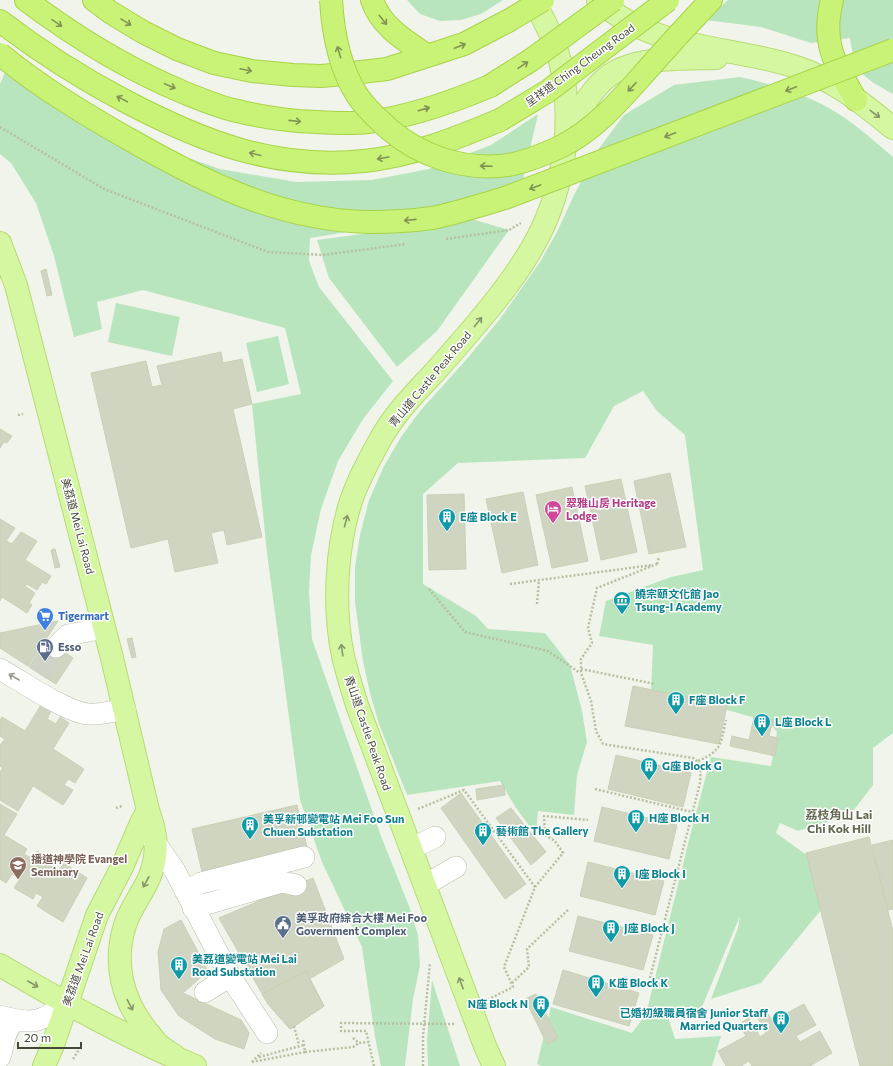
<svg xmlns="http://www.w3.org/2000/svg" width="893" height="1066" font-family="Commissioner,'Noto Sans TC',sans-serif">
<rect width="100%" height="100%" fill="#f1f4eb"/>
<path fill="#b8e5bd" d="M407,0H503L481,14L461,20L440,21L420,14Z
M728,0H893V94C863,77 855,74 850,38L811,43L761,27L706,20Z
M6,70L145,143L220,169L296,182L372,180L429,169L491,145L538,114L517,205L310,238L309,261L319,287L393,381L363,419L338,461L321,509L311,555L309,592L312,639L381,836L409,906L418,935L420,966L413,999L405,1066H381L375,1037L362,947L322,862L300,800L267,553L252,404L301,394L285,328L143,290L97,302L102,329L74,337L54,256L36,203L11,163L0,154V84Z
M740,77C770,84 800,92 827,107C851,120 872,139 893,157V733L873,748V785L850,815L798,831L780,823L776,833L844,882L761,983L711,999L738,928L740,916L699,1014H667L675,1039L721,1036L712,1066H541L537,1064L551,1007L632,1033L646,1014L692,828L711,757L771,766L777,732L769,722L717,707L651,692L653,645L599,636L606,601L671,577L703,570L685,435L657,411L643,391L614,406L585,458L458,463L423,494V584L476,616L488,629L545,633L570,665L582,711L587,742L577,775L574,815L538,811L536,835L516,808L500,781L407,795L379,724L370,693L363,661L355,602V567L360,535L369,500L384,466L401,437L420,411L466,360L500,319L540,262L557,232L574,195L600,147L624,115L674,85Z
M472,219L509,230L437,331L397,367L329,278L317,240Z
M116,303L180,317L172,356L108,342Z
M278,336L289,384L257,392L246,343Z
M432,980L460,1066H428L427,1041Z"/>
<path fill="#d0d5c1" stroke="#c8d0b5" d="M46,269L52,295L47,296L41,271Z
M221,352L223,363L242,359L252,404L233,409L262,537L227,545L224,530L211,533L218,563L175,572L168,539L131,548L91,373L146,361L152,387L162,385L157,366Z
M0,429L12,436L7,443L4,442L0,448Z
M670,473L686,547L649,554L634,481Z
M621,479L637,552L601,560L585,486Z
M572,487L588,561L552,568L536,495Z
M523,492L538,565L502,573L486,499Z
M464,494L466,569L429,570L427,495Z
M0,519L15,528L6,541L12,544L21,532L37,541L25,560L51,576L46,584L42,582L37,590L27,584L25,586L35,593L29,603L32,605L27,613L2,597L0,601Z
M55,549L60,567L55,568L51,550Z
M58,621L28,666L0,648V633Z
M132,638L136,657L132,658L127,639Z
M46,641L73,658L56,684L29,667Z
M633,686L727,705L719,744L625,726Z
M41,705L51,711L47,719L56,724L60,717L69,723L53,749L84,769L75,783L68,779L64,785L73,790L63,805L33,786L18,811L0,800V772L3,768L0,766V745L5,739L0,736V720L2,717L25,731Z
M754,717L773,720L769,736L778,738L775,756L730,746L732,736L749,740Z
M616,755L691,773L683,807L608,789Z
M504,785L505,795L477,800L476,789Z
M461,793L526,884L505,899L441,808Z
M0,804L17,814L4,835L27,849L24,854L33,859L37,851L54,861L51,866L59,870L64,863L87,878L63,922L37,906L43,897L36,893L33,899L14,888L20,879L12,874L6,883L0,879Z
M297,805L308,851L203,876L192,829Z
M602,807L677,825L669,859L594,841Z
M511,808L546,852L531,865L496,818Z
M869,837L893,931V1066H860L806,853Z
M893,840V909L888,910L872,845Z
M588,862L664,881L655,915L580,896Z
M313,878L344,959L309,979L324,1006L290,1029L268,1004L219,918Z
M578,916L653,935L643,970L569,951Z
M181,920L208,971L183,993L241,1020L249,1033L244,1049L215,1039L179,1016L161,990L158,952L164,929Z
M563,970L639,993L629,1026L553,1004Z
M306,971L324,1006L290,1029L268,1004L262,994Z
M536,994L558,1038L547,1044L525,999Z
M804,1004L816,1025L796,1036L800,1042L820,1031L832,1053L810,1066H752L749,1061L741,1066H726L718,1051L746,1036L739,1024L749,1018L760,1037L766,1033L756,1015L766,1010L772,1021Z"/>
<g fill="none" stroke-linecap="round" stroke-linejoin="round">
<path stroke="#ced2c7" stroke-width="21" stroke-dasharray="21 10" stroke-linecap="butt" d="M38,673L56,647"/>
<defs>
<path id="minor" d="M56,647L68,635L104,628
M0,669C21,681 66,712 88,714C100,715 113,711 125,709
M150,835L175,871L213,944L230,976L267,1033
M411,849L435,837
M425,885L456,867
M185,891L201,883L304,857
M193,908L282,882L296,885
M205,992L230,976
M0,1016C33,1025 40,1023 67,1003
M0,1057C4,1045 4,1029 15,1021"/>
<path id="major" d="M598,0C653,51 730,45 796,67C833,79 863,104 893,128
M567,132C579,114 589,92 606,78C633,56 683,59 716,58
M0,243L16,285L112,658L148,810C156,832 159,850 151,873C145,891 131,906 125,925C113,963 122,1000 147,1031C151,1035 154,1041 159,1045C164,1049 170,1053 176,1057
M0,965C63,1002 127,1038 195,1066
M44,1066L53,1045L97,915L122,867L141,823L148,810
M494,1066L485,1046L357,705C352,689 347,673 343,656C333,607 336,548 351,501C358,480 369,460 380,440C393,416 412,396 431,376C443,363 455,349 467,335C493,305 520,272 538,237C565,185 574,118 560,61C554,39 544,19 533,0"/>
<path id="highway" d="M26,0C75,37 127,69 185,93C200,99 217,106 233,110C261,117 289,121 317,122C334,123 352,124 368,122C410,117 452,102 490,86
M94,0L110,12L143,32L177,49L214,63L252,71L293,75L321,76L344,74L387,69L464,44L508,21
M372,0C381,27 406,41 428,56
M832,0C821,43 835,64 856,100
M696,16L711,0
M0,21C39,51 81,78 125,101C203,142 275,170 364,161C412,156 457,138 500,120"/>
</defs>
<use href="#minor" stroke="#babfae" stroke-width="22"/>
<use href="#major" stroke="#b5dc72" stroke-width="24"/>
<use href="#highway" stroke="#a8d347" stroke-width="24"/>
<path stroke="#b6c0a1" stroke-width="2.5" stroke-dasharray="2 2" stroke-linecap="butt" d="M0,127L104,189L268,252L323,255L406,244
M446,239L509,230L521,223
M18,415L23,414
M657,564L659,557
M510,584L652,565
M429,589L465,632L548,651L580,673
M537,604L539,580
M581,669L655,684
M698,761C723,750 720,744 726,720
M595,789L692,812
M116,808L122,806
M418,809L464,790L535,887L504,967L513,987L489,999
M535,887L563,853L555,841L545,835L544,816L588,820
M650,978L700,783C700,772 704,765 693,758L603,744L596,731L591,701L581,673V659L592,643L588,628L597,588L657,564
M512,983L529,967L527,949L569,909
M294,1026L299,1045
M353,1038L359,1043L369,1042
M305,1052L353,1047L359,1043
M73,1059L80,1048
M252,1062L305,1052L303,1039
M252,1062L261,1053
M374,1066L366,1031H341V1023L455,1024
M423,1066V1036L430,963"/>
<use href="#minor" stroke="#fff" stroke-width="21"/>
<use href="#major" stroke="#d6f7a2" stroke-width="22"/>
<use href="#highway" stroke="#c9f377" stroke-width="22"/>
<defs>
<path id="highway-bridge" d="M331,0C333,33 339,67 357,95C366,109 378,119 390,130C420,155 459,169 499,166C520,165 543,155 562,146C596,129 622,98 647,70C663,52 679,34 696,16
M508,21L543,0
M0,54C41,88 88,116 134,142C208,184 281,220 368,222C389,222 411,221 432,218C456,213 481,205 505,198L893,50
M490,86L531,60L613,0
M500,120L548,91L668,0"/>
</defs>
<use href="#highway-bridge" stroke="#a8d347" stroke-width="24" stroke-linecap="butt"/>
<path stroke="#b6c0a1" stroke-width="2.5" stroke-dasharray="2 2" stroke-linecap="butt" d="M259,1057L304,1045"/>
<use href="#highway-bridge" stroke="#c9f377" stroke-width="22"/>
</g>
<defs><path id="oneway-shaft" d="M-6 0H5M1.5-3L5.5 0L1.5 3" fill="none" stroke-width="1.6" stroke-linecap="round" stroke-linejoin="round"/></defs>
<g stroke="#809555">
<use href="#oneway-shaft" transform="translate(383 20) rotate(51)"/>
<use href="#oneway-shaft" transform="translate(126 22) rotate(32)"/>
<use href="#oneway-shaft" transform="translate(57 23) rotate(35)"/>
<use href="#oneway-shaft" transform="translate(460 46) rotate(-21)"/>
<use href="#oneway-shaft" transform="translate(339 52) rotate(-106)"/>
<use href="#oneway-shaft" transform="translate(523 65) rotate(-34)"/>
<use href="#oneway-shaft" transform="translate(246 70) rotate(12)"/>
<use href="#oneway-shaft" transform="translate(170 86) rotate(23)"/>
<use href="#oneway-shaft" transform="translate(632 87) rotate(133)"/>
<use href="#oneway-shaft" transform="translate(791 89) rotate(159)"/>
<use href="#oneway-shaft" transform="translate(122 99) rotate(-152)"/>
<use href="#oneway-shaft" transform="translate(424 109) rotate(-16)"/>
<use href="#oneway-shaft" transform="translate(295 121) rotate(6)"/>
<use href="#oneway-shaft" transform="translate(670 135) rotate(159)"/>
<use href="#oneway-shaft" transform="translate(255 154) rotate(-166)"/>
<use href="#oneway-shaft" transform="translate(383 158) rotate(170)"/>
<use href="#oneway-shaft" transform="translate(486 166) rotate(-178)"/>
<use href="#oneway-shaft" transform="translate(535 187) rotate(160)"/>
<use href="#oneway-shaft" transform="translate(410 220) rotate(174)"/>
</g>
<g stroke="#869768">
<use href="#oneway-shaft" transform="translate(875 114) rotate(37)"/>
<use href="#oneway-shaft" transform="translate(478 322) rotate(-51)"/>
<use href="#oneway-shaft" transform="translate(346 521) rotate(-75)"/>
<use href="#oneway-shaft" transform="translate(342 650) rotate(-98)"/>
<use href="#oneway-shaft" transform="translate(146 882) rotate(119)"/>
<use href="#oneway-shaft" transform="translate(461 983) rotate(-110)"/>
<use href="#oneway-shaft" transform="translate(33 984) rotate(30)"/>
<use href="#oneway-shaft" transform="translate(130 1005) rotate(62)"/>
</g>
<use stroke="#989a92" href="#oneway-shaft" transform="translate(14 677) rotate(-150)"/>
<defs>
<symbol id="hotel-pin" viewBox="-11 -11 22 30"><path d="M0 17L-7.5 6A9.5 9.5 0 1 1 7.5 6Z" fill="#d1479c" stroke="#fff"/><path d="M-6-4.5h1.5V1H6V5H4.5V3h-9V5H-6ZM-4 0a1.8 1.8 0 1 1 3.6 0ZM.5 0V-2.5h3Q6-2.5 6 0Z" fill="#fff"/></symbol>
<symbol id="building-pin" viewBox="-11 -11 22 30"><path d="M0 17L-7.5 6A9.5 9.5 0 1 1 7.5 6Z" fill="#0f9aa8" stroke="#fff"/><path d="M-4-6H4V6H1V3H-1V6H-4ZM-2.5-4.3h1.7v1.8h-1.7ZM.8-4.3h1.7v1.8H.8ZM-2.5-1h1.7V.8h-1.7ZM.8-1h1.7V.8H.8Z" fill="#fff"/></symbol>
<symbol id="museum-pin" viewBox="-11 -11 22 30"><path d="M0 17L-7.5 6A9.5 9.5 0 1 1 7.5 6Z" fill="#0f9aa8" stroke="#fff"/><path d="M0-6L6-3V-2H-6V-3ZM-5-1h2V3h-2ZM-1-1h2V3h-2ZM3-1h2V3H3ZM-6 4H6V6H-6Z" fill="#fff"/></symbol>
<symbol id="supermarket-pin" viewBox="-11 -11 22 30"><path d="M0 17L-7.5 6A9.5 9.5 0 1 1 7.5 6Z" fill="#3f7fe0" stroke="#fff"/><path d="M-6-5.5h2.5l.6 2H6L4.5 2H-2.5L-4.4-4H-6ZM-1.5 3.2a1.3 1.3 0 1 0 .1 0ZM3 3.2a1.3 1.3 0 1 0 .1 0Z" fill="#fff"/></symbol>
<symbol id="fuel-pin" viewBox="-11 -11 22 30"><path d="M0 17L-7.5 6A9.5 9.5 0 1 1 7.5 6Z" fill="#5c6f8a" stroke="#fff"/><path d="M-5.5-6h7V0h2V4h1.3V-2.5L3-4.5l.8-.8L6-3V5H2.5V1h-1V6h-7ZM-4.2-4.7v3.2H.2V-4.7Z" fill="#fff"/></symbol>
<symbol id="university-pin" viewBox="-11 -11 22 30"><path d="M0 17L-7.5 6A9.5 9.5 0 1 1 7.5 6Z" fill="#8d6e63" stroke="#fff"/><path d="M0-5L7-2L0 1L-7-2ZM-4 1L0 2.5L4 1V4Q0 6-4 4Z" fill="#fff"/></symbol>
<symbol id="civic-pin" viewBox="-11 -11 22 30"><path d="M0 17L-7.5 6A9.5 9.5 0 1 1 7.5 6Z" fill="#5c6f8a" stroke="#fff"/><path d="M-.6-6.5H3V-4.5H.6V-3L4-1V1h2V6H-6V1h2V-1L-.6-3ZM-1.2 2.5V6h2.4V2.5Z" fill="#fff"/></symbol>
</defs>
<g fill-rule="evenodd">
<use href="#hotel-pin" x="543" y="499" width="20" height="27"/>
<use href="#building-pin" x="437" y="507" width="20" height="27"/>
<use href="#museum-pin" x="612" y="590" width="20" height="27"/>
<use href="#supermarket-pin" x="35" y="606" width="20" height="27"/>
<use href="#fuel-pin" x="35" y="637" width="20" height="27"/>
<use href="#building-pin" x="666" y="690" width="20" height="27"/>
<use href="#building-pin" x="752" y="712" width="20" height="27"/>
<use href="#building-pin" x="639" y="756" width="20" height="27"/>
<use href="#building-pin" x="626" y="808" width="20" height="27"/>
<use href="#building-pin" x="240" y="815" width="20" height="27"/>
<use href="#building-pin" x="473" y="821" width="20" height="27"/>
<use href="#university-pin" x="8" y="855" width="20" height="27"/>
<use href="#building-pin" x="612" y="864" width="20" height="27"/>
<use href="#civic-pin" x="273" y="914" width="20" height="27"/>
<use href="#building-pin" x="601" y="918" width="20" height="27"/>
<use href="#building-pin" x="169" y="955" width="20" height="27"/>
<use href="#building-pin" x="586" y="973" width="20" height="27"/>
<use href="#building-pin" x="531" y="994" width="20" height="27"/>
<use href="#building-pin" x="771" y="1009" width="20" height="27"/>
</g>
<g text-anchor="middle" stroke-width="3" stroke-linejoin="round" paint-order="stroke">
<g font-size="11" fill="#444839" stroke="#fff">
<text transform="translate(580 65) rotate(-36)" y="4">呈祥道 Ching Cheung Road</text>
<text transform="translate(430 379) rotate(-50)" y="4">青山道 Castle Peak Road</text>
<text transform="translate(78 526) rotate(75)" y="4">美荔道 Mei Lai Road</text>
<text transform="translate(368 733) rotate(71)" y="4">青山道 Castle Peak Road</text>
<text transform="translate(83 959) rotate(-70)" y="4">美荔道 Mei Lai Road</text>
</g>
<g font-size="11" font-weight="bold" fill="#b23c85" stroke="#fff" text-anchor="start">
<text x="566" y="507">翠雅山房 Heritage<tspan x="566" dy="13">Lodge</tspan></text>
</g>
<g font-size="11" font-weight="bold" fill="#0d838f" stroke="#fff" text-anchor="start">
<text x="460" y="521">E座 Block E</text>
<text x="635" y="598">饒宗頤文化館 Jao<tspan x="635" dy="13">Tsung-I Academy</tspan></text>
<text x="689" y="704">F座 Block F</text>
<text x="775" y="726">L座 Block L</text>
<text x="662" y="770">G座 Block G</text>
<text x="649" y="822">H座 Block H</text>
<text x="263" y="823">美孚新邨變電站 Mei Foo Sun<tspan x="263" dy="13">Chuen Substation</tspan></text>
<text x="496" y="835">藝術館 The Gallery</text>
<text x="635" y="878">I座 Block I</text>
<text x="624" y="932">J座 Block J</text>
<text x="192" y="963">美荔道變電站 Mei Lai<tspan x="192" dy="13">Road Substation</tspan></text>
<text x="609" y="987">K座 Block K</text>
<text x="528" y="1008" text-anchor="end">N座 Block N</text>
<text x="768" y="1017" text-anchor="end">已婚初級職員宿舍 Junior Staff<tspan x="768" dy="13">Married Quarters</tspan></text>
</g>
<g font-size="11" font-weight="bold" fill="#366cbe" stroke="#fff" text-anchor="start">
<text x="58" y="620">Tigermart</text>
</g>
<g font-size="11" font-weight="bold" fill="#4e5e75" stroke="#fff" text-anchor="start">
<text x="58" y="651">Esso</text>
<text x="296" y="922">美孚政府綜合大樓 Mei Foo<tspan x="296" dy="13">Government Complex</tspan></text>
</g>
<g font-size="11" font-weight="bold" fill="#785e54" stroke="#fff" text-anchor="start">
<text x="31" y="863">播道神學院 Evangel<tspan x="31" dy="13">Seminary</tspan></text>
</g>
<g font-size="12" font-weight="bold" fill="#646a51" stroke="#fff">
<text x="839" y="819">荔枝角山 Lai<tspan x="839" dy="14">Chi Kok Hill</tspan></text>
</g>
</g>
<path d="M18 1042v6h63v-6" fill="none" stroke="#444839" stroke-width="2"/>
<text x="24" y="1042" font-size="12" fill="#444839" stroke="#ffffff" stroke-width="3" paint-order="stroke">20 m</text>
</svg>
